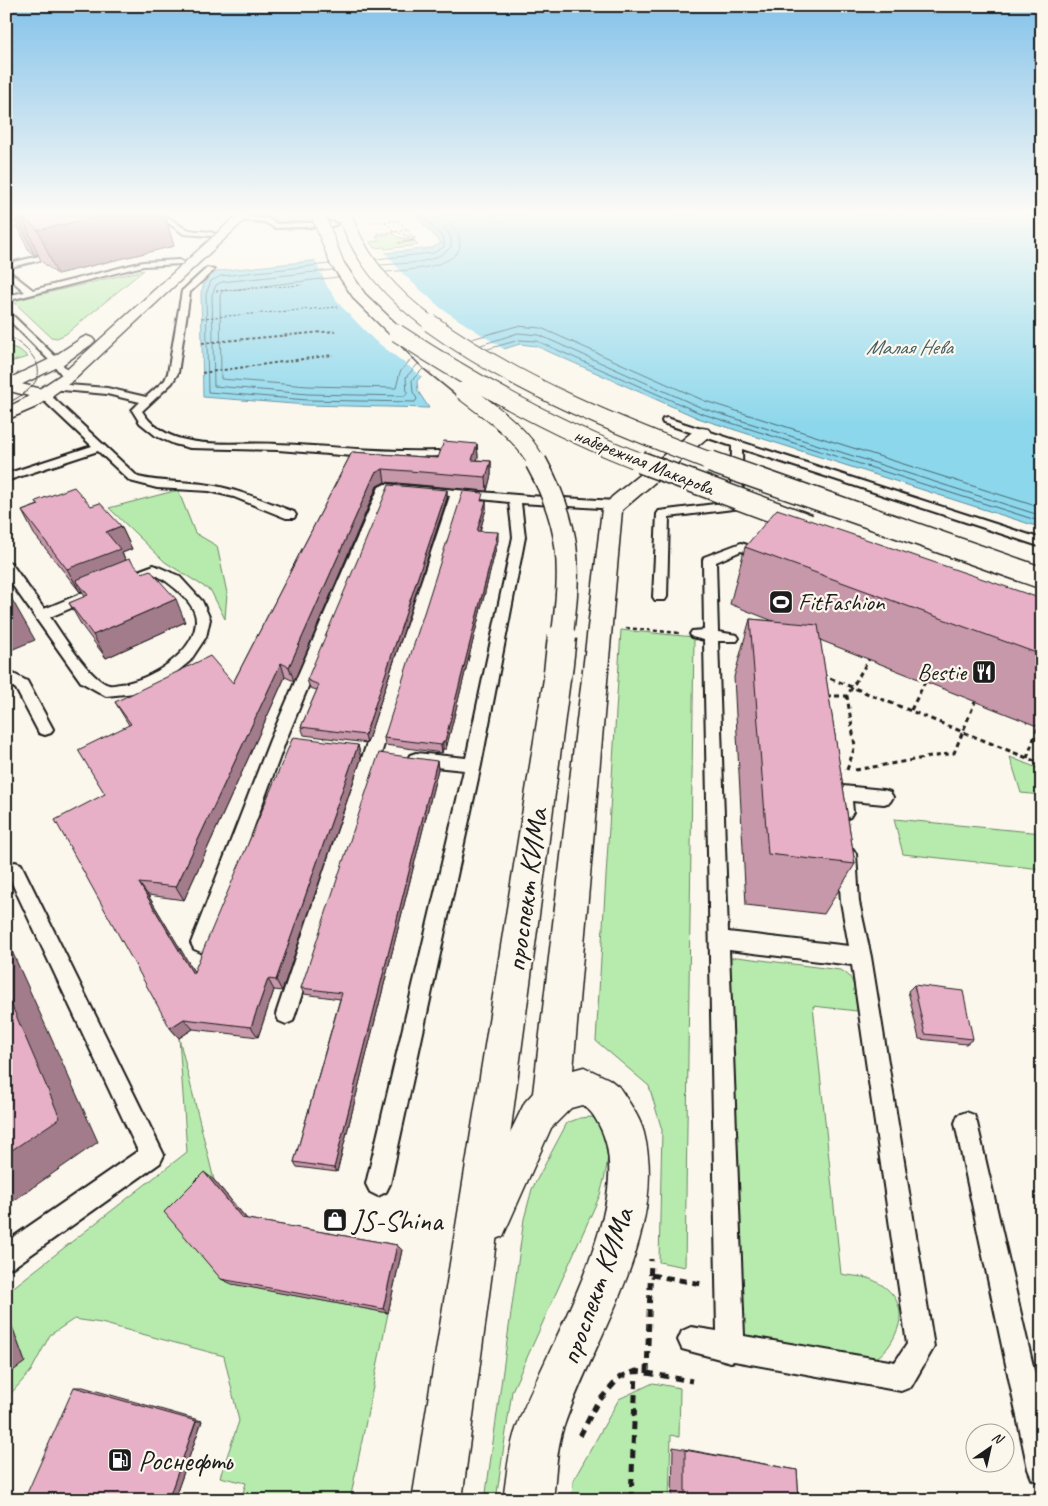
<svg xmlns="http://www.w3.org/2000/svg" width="1048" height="1506" font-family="Caveat,sans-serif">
<rect width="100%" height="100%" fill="#fbf7ec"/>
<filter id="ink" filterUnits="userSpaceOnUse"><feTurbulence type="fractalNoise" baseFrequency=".02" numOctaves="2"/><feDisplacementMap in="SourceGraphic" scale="10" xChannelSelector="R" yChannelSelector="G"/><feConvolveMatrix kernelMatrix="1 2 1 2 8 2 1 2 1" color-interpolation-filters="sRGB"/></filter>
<g filter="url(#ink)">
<path fill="#b7ebad" stroke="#6a8464" d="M276,215H326L328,223L278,222L273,218Z
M393,233L397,237L414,240L399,243L415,241L418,245L385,249L384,247L374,248L370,242L379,241L376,236Z
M144,270L66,334L57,338L51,337L13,301Z
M6,345L20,350L28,357L6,363Z
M178,490L195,533L217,546L227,593L225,619L211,591L165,562L109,508Z
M621,630L694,637L685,1267L659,1262L662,1130L649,1086L596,1041Z
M1010,757L1042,770V795L1021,793Z
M894,819L1042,833V869L903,854Z
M737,957L840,970C857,976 855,996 857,1011L813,1006L841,1274C849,1276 860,1276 868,1278C890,1286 906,1304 898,1328C892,1344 886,1352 872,1361L739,1345L727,961L731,958Z
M179,1038L214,1180L176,1219L233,1284L388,1313L350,1500H241L246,1483L220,1477L239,1421L224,1356L101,1323L74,1319L50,1335L31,1371L6,1399V1376L25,1362L9,1318L6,1293L187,1152Z
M592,1117L605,1126C611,1153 607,1169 600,1195L512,1391L496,1500H485L524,1219L532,1189L567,1123L580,1118Z
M653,1383L680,1388L679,1437L671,1435L669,1500H572L573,1481L619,1399Z"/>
<path fill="#8cd7ec" stroke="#5f8c99" d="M415,215H1042V528L698,418L536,346L520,344L423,374L417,381L418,391L429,408L307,405L203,397L201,292L207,277L219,271L432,248L441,243Z"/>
<path fill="#fbf7ec" d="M384,251L404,275L442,309L507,351L423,377L374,340L340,305L327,286L314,258Z"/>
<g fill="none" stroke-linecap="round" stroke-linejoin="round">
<path stroke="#49676f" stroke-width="1" d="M376,259L433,253L444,247V239L422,215
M329,264L221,276L211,281L206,294L208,392L307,400L415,402L417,399L413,392L412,380L423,369
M381,265C404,263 434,265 451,247V239L448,232L431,215
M333,270L222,282L216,285L212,295L214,386L308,394L405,396L407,393L406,377L418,364
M386,272C407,270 475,268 457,232C453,226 446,220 441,215
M338,277L222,291L220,296L221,379L308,386L396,388L400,372L412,358
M472,339L517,326L541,328L705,401L1042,508
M481,345L518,333L539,335L702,408L1042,516
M488,349L519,340L537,341L700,413L1042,522"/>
<defs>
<path id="service" d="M157,215C172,215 177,227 190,230C198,232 208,230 215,234L211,236L184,234Z
M241,217L267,218L277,224L333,222L337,224L333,226L275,228L265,222L239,220V218Z
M60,251L64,253L63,255L6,268V264Z
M179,260L183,262L182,264L143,266L6,301V296L25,292L6,275V269L33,290L143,262Z
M207,268L214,270L190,292L178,373L172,383L142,411C150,425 166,435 181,439C212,447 246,442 277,444C331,446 384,453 438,451L444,454L442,456L378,458L278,450L190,448L174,444L156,436L140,423L132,410L140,402L107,394L51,389L50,387L55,384L107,388L146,397L165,380L168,373L182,291Z
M6,309L59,360L73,377L71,379H65L53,364L6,317Z
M44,392L48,393L138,477C162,483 186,481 210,485C240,490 267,502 294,512L296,515L294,518H286L234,497L209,491L157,488L130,481L98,451L6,481V474L92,446L40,397L39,395Z
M667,418L1042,539V547L742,449L743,505L741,508L669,517L667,597L665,600H655L653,597L657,514L659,511L731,502L732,446L663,423L662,421L663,419Z
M385,484L529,496L616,501L622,505L616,509L521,503L525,537L481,765L390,1184L386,1192L378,1196L370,1192L366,1184L464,770L416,765L410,763L408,759L410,755L416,753L466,758L513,537L509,502L462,497L381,754L293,1021L286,1024L279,1021L276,1014L450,496L389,491L286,740L211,943L208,949L201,952L194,949L191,943L270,740L379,487Z
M741,543L769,552L770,555L764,559L741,551L716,562L718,632L737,635L739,638L737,641H718L728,932L849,946L841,902L838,854L841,849L847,846L853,849L856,854L859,902L871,957L934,1347L911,1387L901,1391L734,1361L731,1362L682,1349L678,1340L682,1331L691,1327L717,1331L704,640L692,637L690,634L692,631L704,630L703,560L704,557ZM729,950L852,965L907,1344L895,1362L744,1336Z
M6,562L11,563L44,609L85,592H95L97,595L95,598L50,617C61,633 91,681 109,685C112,686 117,684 120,684C149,681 196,653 196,620C196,602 168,581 154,574L137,581H127L125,578L127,575L154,565L179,576L202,601L210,619L206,637L190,661L167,680L135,693L106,696L81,682L6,576Z
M6,670L27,681L53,729L51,733L45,735L39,733L16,689L6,682Z
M843,786L884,790L890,792L893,797L890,802L884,804L852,801L853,812L850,817L844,819L838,817C834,809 833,796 837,788Z
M15,862L21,864L164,1155L160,1163L15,1266L6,1269V1242L138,1151L11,881L6,883V866Z
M966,1112L974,1115L977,1123L1042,1405V1483L1032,1479L1028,1469L955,1123L958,1115Z"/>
<path id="minor" d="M9,381L50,391L53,395L50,399L44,400L6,390V382Z
M702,428L708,429L711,433L708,437L622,510L573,1070L584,1067L609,1079L619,1087C628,1101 640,1117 644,1133C669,1233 593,1338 563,1429C556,1451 556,1476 553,1500H503C507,1476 508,1451 516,1429C542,1353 641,1201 599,1125C594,1116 591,1110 582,1105L571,1108L551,1128L503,1236L488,1242L473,1236L467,1221L525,1102L533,1093L602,509L612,497L696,429Z"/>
<path id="secondary" d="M237,215H250L74,380L36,407L6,420V408L24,399L62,374Z
M337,259L342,260L365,294L437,363L469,387L471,391L469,395H457L425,369L355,300L330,263Z
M87,336L92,338L95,341L92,344L62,365L6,392V380L50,359L82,338Z
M558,663L567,666L571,672L462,1500H412L545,672L549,666Z"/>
</defs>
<use href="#service" stroke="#1c1c1c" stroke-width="4"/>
<use href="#minor" stroke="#1c1c1c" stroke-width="3"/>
<use href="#secondary" stroke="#1c1c1c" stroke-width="3"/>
<path stroke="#1c1c1c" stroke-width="1" stroke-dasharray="2.5 2" stroke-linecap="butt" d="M490,215L499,221
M6,222L18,220
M371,222L399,221L416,240
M385,222L395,232L414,238
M6,224L21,222
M6,227H21
M378,234L407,230
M6,237L16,227
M398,243L416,240
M216,291L302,285
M202,318L338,307"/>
<path stroke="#1c1c1c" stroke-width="2" stroke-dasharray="3 2.5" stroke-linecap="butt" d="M202,343L335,331
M202,373L333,355"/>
<path stroke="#1c1c1c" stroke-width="2.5" stroke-dasharray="4 3" stroke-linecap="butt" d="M626,628L679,633"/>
<path stroke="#1c1c1c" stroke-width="3" stroke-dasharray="5 4" stroke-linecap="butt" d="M822,675L1042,764
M826,696H847
M911,710L925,682
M1027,758L1038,727
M847,770L855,746L847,696L869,659
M855,770L954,753L975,702"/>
<path stroke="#1c1c1c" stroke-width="5" stroke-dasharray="8 6" stroke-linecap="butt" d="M651,1275L702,1284
M647,1373L651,1259
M580,1436L597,1403L620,1377L636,1371
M631,1500L636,1371L692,1381"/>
<use href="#service" fill="#fbf7ec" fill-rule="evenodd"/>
<use href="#minor" fill="#fbf7ec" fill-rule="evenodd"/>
<use href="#secondary" fill="#fbf7ec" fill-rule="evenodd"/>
<path stroke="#1c1c1c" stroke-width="1" d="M6,334C13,338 19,343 25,348C53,374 32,391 6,404"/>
<defs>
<path id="secondary-bridge-far3" d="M318,215L337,263
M345,215C361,262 393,296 432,325"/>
<path id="secondary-bridge-far2" d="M430,323C516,385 617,426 715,463
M397,333C475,384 556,430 644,463
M463,391C491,413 520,431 537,463"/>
<path id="secondary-bridge-far1" d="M536,462C572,527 571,567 562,638
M640,462L809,525
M711,462L1042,578"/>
<path id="secondary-bridge" d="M558,672L562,637"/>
</defs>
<use href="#secondary-bridge-far3" stroke="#1c1c1c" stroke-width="15" stroke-linecap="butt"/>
<use href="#secondary-bridge-far2" stroke="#1c1c1c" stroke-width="19" stroke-linecap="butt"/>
<use href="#secondary-bridge-far1" stroke="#1c1c1c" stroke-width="24" stroke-linecap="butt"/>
<use href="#secondary-bridge" stroke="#1c1c1c" stroke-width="31" stroke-linecap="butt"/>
<use href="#secondary-bridge-far3" stroke="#fbf7ec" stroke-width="13"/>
<use href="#secondary-bridge-far2" stroke="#fbf7ec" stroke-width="17"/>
<use href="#secondary-bridge-far1" stroke="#fbf7ec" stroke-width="21"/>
<use href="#secondary-bridge" stroke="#fbf7ec" stroke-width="28"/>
</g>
<path fill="#c797aa" stroke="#1c1c1c" d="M13,215H165L174,246L57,274L41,261L38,254L34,255L29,251Z
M477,444L478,457L477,460L491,461V475L487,491L385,482L377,486L294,681L285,677L184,900L148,895L194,972L358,745L361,759L282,991L274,990L258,1037L193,1029L179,1038L170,1028L105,794L129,725L115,702L233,683L352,452L438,458Z
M447,490V498L367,743L304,735L301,727L317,690L310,688L307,680Z
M36,501L91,506L121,526L132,549L122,553L126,560L185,622L106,658L82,626L69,603L85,597L82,591L80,592L34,534L22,511L38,505Z
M486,501V509L480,531L498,540L446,749H443L442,753L385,745L384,738Z
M745,547L1042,599V728L820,640L855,864L824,914L746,905L734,677L750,619L773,621L730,604Z
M437,761L438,769L337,1172L297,1167L294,1162L340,999L304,994L301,988Z
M914,985L973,1039L966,1044L919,1039L908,991Z
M214,1180L247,1219L397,1245L402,1250L388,1313L232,1284L221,1279Z
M74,1387H83L202,1421L174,1500Z
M673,1447L797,1470L799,1500H672Z"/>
<path fill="#a27b8b" stroke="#1c1c1c" d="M17,215H165L174,246L57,274L38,230L23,218L38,254L34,255Z
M477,444L478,457L473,473L472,460Z
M491,461V475L487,491L486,477Z
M383,469L385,482L377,486L294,681L289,667L375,473Z
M447,490V498L367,743L365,735Z
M486,501V509L478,538L477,531Z
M121,526L132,549L122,553L131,571L76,580L82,591L80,592L67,569L106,532Z
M498,532V540L446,749L445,741Z
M6,589L35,640L6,652Z
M176,599L185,622L106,658L93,635Z
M281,663L285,677L184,900L176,887Z
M443,741V749L442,753L441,745Z
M358,745L361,759L282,991L276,980Z
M437,761L438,769L337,1172L334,1168Z
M139,883L148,895L202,985L193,974Z
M6,938L98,1142L6,1206Z
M268,979L274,990L258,1037L251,1027Z
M184,1019L193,1029L179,1038L170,1028Z
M204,1172L214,1180L252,1225L242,1218Z
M397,1245L402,1250L388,1313L383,1309Z
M6,1317L9,1318L25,1362L6,1376Z
M196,1421H202L174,1500H168Z"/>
<path fill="#e7b0c6" stroke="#1c1c1c" d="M32,215H106L38,230L23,218Z
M444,441L477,444L472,460L491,461L486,477L383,469L375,473L289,667L281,663L176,887L139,883L193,974L293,737L358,745L276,980L268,979L251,1027L184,1019L170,1028L55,820L105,794L78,750L131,724L115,702L210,656L233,683L352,452L438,458Z
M389,485L447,490L365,735L301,727L319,685L307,680Z
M74,487L91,506L100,503L121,526L106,532L120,549L67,569L22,511L39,505L36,501Z
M463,491L483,493L481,501H486L477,531L498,532L445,741H443L441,745L384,738Z
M777,509L1042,599V655L745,547Z
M129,559L142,573L150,570L176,599L93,635L69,603L88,595L76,580Z
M6,594L9,599L6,601Z
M750,619L818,625L855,864L768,854Z
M379,753L437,761L334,1168L294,1162L342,993L301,988Z
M914,985L963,991L973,1039L925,1034Z
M6,992L60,1118L6,1154Z
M204,1172L242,1218L397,1245L383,1309L221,1279L164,1212Z
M74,1387L196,1421L168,1500H24Z
M685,1450L797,1470L799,1500H685Z"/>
</g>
<linearGradient id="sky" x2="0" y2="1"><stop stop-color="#83c2ea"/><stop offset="0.5" stop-color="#fdfbf6"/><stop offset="1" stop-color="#fdfbf6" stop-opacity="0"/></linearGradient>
<rect width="1048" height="426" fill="url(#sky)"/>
<defs>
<symbol id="stadium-square" viewBox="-11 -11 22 22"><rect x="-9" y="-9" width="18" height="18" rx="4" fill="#1c1c1c" stroke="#fbf7ec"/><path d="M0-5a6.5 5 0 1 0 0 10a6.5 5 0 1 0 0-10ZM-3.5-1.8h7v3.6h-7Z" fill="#fff"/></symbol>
<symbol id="restaurant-square" viewBox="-11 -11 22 22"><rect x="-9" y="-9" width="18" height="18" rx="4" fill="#1c1c1c" stroke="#fbf7ec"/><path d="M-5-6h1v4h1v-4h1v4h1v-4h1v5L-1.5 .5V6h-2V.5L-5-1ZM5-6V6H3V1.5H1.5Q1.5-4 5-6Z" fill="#fff"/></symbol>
<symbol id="shop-square" viewBox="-11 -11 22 22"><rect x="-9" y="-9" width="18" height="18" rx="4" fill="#1c1c1c" stroke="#fbf7ec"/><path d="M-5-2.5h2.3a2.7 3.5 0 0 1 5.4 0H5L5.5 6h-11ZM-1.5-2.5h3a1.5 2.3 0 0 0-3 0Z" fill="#fff"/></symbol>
<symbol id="fuel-square" viewBox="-11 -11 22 22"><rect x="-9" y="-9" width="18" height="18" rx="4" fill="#1c1c1c" stroke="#fbf7ec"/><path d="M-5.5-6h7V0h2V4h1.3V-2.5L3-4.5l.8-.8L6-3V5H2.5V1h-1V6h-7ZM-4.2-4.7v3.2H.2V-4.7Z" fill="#fff"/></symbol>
</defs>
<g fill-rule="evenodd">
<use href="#stadium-square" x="767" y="588" width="28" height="28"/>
<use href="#restaurant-square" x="970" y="658" width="28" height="28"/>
<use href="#shop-square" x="321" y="1206" width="28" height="28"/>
<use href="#fuel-square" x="106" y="1446" width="28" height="28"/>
</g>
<g text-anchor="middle" stroke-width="4.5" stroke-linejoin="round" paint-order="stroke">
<g font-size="20" fill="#1c1c1c" stroke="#fbf7ec">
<text transform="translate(644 461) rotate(22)" y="7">набережная Макарова</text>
</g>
<g font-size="21" font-style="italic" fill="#435d65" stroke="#fbf7ec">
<text x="909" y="354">Малая Нева</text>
</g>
<g font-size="24" fill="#1c1c1c" stroke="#fbf7ec" text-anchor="start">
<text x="798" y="610">FitFashion</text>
<text x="966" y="680" text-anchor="end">Bestie</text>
</g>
<g font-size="29" fill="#1c1c1c" stroke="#fbf7ec">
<text transform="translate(526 890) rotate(-82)" y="10">проспект КИМа</text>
<text transform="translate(596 1286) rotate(-70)" y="10">проспект КИМа</text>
</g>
<g font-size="29" fill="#1c1c1c" stroke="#fbf7ec" text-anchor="start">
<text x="352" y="1230">JS-Shina</text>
<text x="138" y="1470">Роснефть</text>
</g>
</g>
<rect width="1048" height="1506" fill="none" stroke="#fbf7ec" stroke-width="25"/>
<rect x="12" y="12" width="1023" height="1481" fill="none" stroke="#1c1c1c" stroke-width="2" filter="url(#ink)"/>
<g transform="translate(990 1448) rotate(34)"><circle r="24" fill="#fbf7ec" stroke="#a29f99"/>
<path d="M0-4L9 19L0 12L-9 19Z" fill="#1c1c1c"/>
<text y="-8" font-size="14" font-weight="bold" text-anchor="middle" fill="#1c1c1c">N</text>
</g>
</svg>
